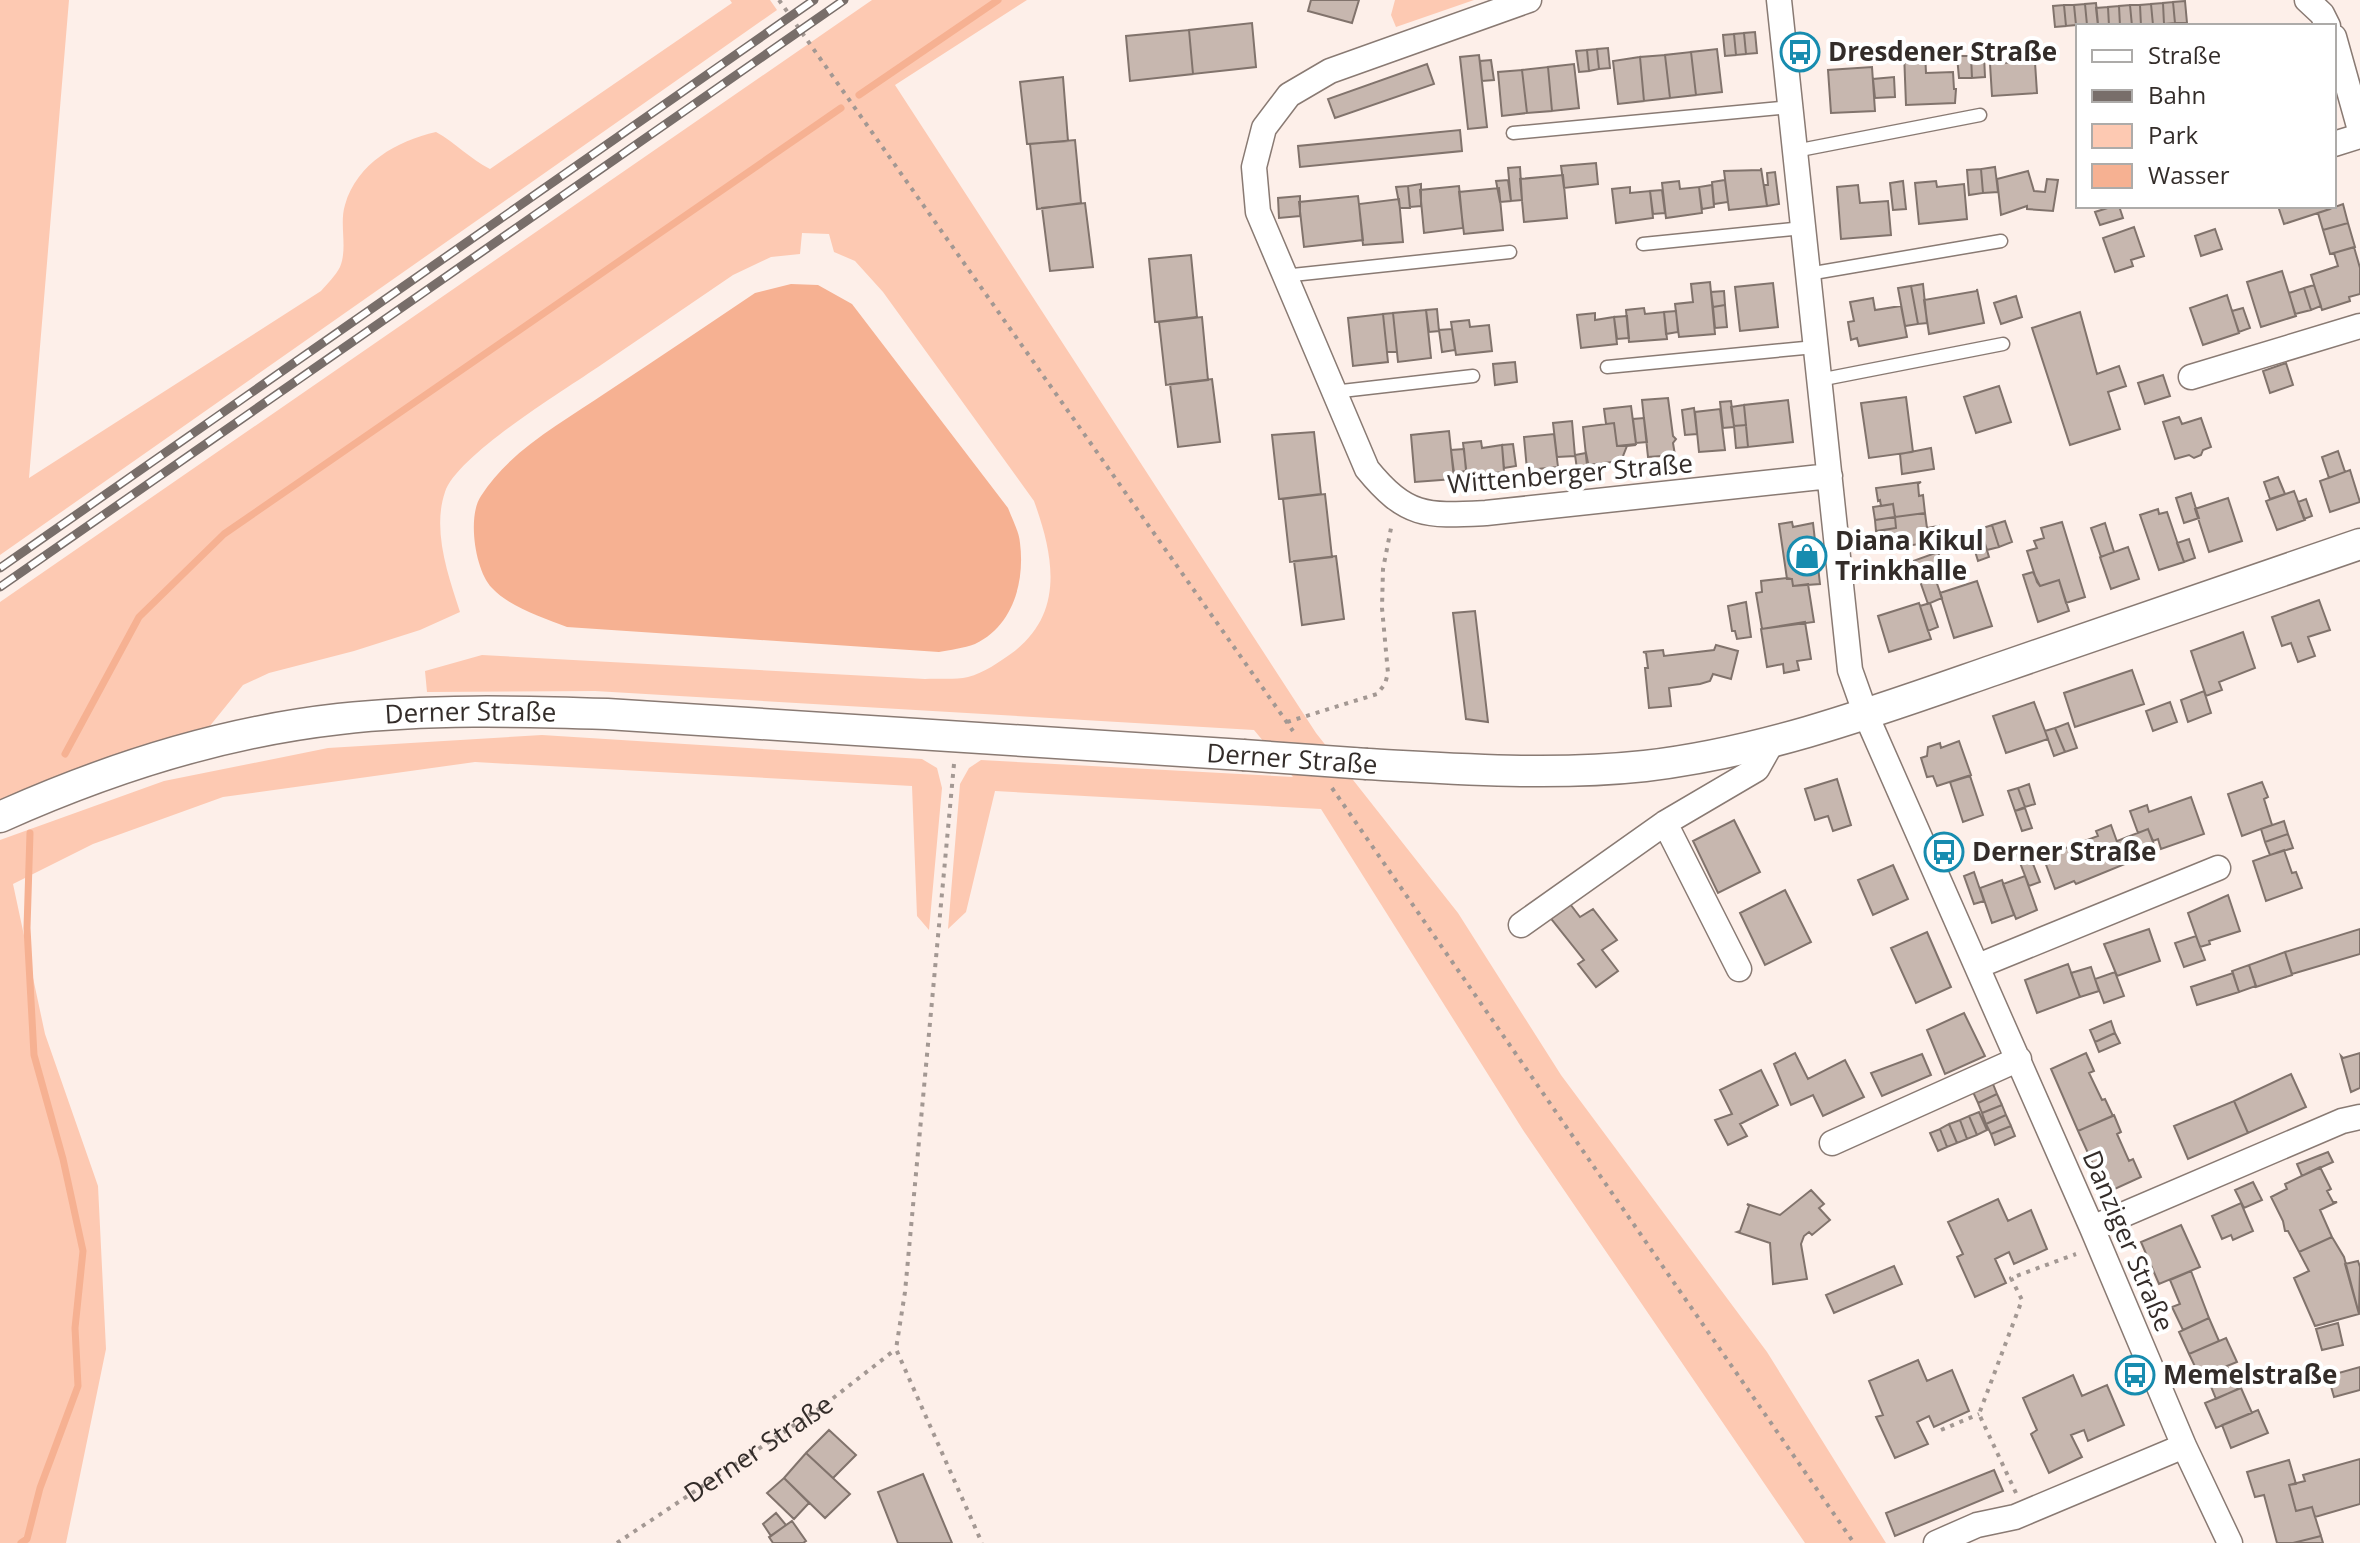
<svg xmlns="http://www.w3.org/2000/svg" width="2360" height="1543" font-family="'Open Sans',sans-serif">
<rect width="100%" height="100%" fill="#fdefe9"/>
<path fill="#fdc9b2" d="M0,0H69L29,478L321,291C327,284 336,275 340,267C348,248 339,224 345,205C357,163 397,141 436,132C456,143 470,159 490,169L732,3L730,0H770L777,10L0,555Z
M872,0H1027L895,85L1316,733L1458,913L1561,1075L1767,1352L1886,1543H1805L1523,1130L1321,809L995,791L966,912L948,929L960,784L969,768L981,760L1293,777L1254,730L595,691L427,692L425,671L482,655L925,679C938,678 955,680 968,677C984,673 999,662 1012,653C1065,614 1054,556 1034,501L883,292L855,261L834,252L829,234L802,233L800,254L771,257L733,275C689,305 645,335 601,365C566,389 457,455 445,492C432,530 448,575 460,612L420,630L354,651L269,673L243,685L209,727L140,746L39,783L0,802V602Z
M1395,0H1474L1396,27L1391,15Z
M542,735L922,759L937,768L942,788L929,930L917,916L912,786L475,762L223,797L93,844L13,884L45,1034L98,1186L106,1349L66,1543H0V840L164,781L328,748Z"/>
<path fill="#f6b192" d="M791,284L818,285L852,304L1008,508C1012,519 1019,531 1020,543C1025,582 1013,626 975,644C964,648 950,650 939,652L567,627C542,617 511,608 492,588C475,571 467,516 481,496C510,450 563,422 607,392C657,359 706,326 755,293Z"/>
<g fill="none" stroke-linecap="round" stroke-linejoin="round">
<path stroke="#f6b192" stroke-width="7" d="M859,95L998,0
M65,754L139,617L224,534L841,108
M21,1543L27,1539L40,1488L78,1386L75,1328L83,1251L63,1159L34,1055L27,928L30,833"/>
</g>
<path fill="#c7b7af" stroke="#81736c" stroke-width="2" d="M1311,0H1359L1352,23L1308,11Z
M2185,1L2187,23H2175L2173,2Z
M2173,2L2175,23L2164,24L2163,3Z
M2096,3L2098,24L2087,25L2085,4Z
M2163,3L2164,24L2153,25L2151,4Z
M2085,4L2087,25H2076L2074,5Z
M2151,4L2153,25L2141,26L2140,5Z
M2064,5L2066,26L2055,27L2053,6Z
M2064,5H2074L2076,25L2066,26Z
M2130,5H2140L2141,26H2132Z
M2130,5L2132,26H2120L2119,6Z
M2119,6L2120,26H2109L2108,7Z
M2108,7L2109,26H2098L2096,8Z
M1252,23L1256,67L1193,74L1189,30Z
M1189,30L1193,74L1130,81L1126,36Z
M1755,32L1757,53L1746,54L1744,33Z
M1744,33L1746,54L1736,55L1734,34Z
M1734,34L1736,55L1725,56L1723,35Z
M2034,47L2037,93L1992,96L1990,64L2016,62L2015,48Z
M1608,48L1610,68L1599,69L1597,49Z
M1597,49L1599,69L1589,71L1587,50Z
M1717,49L1722,92L1696,95L1691,52Z
M1587,50L1589,71L1579,72L1576,51Z
M1925,51L1926,73L1953,72L1954,89H1956L1955,103L1906,105L1904,52Z
M1691,52L1696,95L1670,98L1665,55Z
M1479,55L1487,127L1468,129L1460,57Z
M1665,55L1670,98L1644,101L1640,57Z
M1984,55L1985,77L1972,78L1971,56Z
M1957,56H1971L1972,78H1959Z
M1640,57L1644,101L1618,104L1613,61Z
M1491,60L1494,80L1482,81L1480,61Z
M1427,64L1434,84L1335,118L1328,99Z
M1574,64L1579,108L1552,111L1548,67Z
M1548,67L1552,111L1527,113L1522,70Z
M1872,67L1875,111L1831,113L1828,70Z
M1522,70L1527,113L1502,116L1498,72Z
M1063,77L1068,141L1027,144L1020,82Z
M1894,77L1895,97L1875,98L1873,79Z
M1460,130L1462,151L1300,167L1298,146Z
M1075,140L1081,203L1037,209L1030,144Z
M1596,163L1598,184L1564,188L1561,166Z
M1520,167L1522,200L1511,201L1508,168Z
M1995,167L1998,192L1983,193L1981,169Z
M1761,168L1767,206L1729,210L1724,171L1761,170Z
M1981,169L1983,193L1969,195L1967,170Z
M2028,171L2034,191L2045,192L2047,179L2058,180L2053,211L2027,209V206L2001,215L1997,179Z
M1775,172L1779,204L1767,206L1764,185H1768L1767,173Z
M1563,175L1567,218L1524,222L1520,179Z
M1508,180L1511,201L1500,202L1496,181Z
M1725,180L1728,202L1714,204L1712,182Z
M1679,181L1680,189L1699,187L1702,213L1666,218L1662,183Z
M1903,181L1906,209L1893,210L1890,183Z
M1936,181L1937,187L1964,184L1967,219L1919,224L1915,183Z
M1421,184V206L1410,207L1408,186Z
M1712,185L1714,207L1702,209L1699,187Z
M1858,185L1860,203L1888,201L1891,235L1841,239L1837,187Z
M1408,186L1410,208H1400L1396,187Z
M1459,186L1463,228L1424,233L1420,190Z
M1630,187V193L1650,191L1653,218L1616,223L1612,189Z
M1499,188L1503,230L1464,234L1459,192Z
M1662,190L1665,213L1653,214L1650,191Z
M1300,196V216L1279,218L1278,198Z
M1358,196L1363,240L1304,247L1299,202Z
M1399,199L1403,242L1363,245L1359,204Z
M1085,203L1093,267L1050,271L1042,208Z
M2343,204L2348,223L2323,230L2318,213Z
M2114,206H2119L2123,218L2100,225L2095,212Z
M2278,206H2329L2330,209L2284,224Z
M2348,223L2355,247L2330,254L2323,230Z
M2134,227L2144,256L2131,260L2133,266L2115,272L2103,238Z
M2215,229L2222,249L2201,256L2195,236Z
M2354,247L2360,268V294L2349,297L2350,301L2322,310L2311,275L2338,266L2334,253Z
M1191,255L1197,317L1155,322L1149,259Z
M2282,271L2296,316L2261,327L2247,282Z
M1710,282L1715,334L1679,337L1675,304L1693,302L1691,284Z
M1773,283L1778,327L1740,331L1735,287Z
M1923,284L1927,323L1918,324L1911,286Z
M2314,285L2321,306L2311,310L2304,288Z
M1911,286L1918,324L1905,326L1898,288Z
M2304,288L2311,310L2295,314L2289,293Z
M1977,289L1984,323L1929,334L1924,300L1977,291Z
M1724,291L1725,305L1713,307L1711,292Z
M2227,295L2239,333L2203,345L2190,308Z
M2016,296L2022,317L2001,324L1994,303Z
M1873,298L1875,310L1901,306L1907,337L1859,346L1857,338L1851,340L1848,322L1854,321L1850,302Z
M1725,305L1727,327L1715,328L1713,307Z
M1644,308L1645,314L1664,312L1667,339L1629,342L1626,310Z
M2243,308L2250,328L2239,332L2232,311Z
M1437,309L1439,331L1429,332L1426,310Z
M1426,310L1431,358L1398,362L1393,313Z
M1676,311L1678,332L1666,334L1664,312Z
M2080,312L2097,374L2119,366L2126,386L2108,392L2120,429L2070,445L2032,328Z
M1393,313L1397,352H1387L1383,314Z
M1595,313V320L1614,317L1617,344L1581,348L1577,315Z
M1383,314L1388,362L1353,366L1348,318Z
M1627,316L1629,338L1617,339L1614,317Z
M1202,317L1208,380L1166,385L1159,322Z
M1469,320L1470,327L1489,325L1492,351L1456,355L1451,322Z
M1452,329L1455,350L1442,352L1439,330Z
M1515,362L1517,382L1495,385L1493,364Z
M2286,363L2293,385L2270,393L2263,371Z
M2163,375L2170,396L2145,404L2138,383Z
M1212,379L1220,442L1178,447L1170,384Z
M1999,386L2011,422L1976,433L1964,397Z
M1906,397L1913,452L1869,458L1861,403Z
M1668,398L1673,436L1676,439L1673,443L1675,455L1648,457L1642,400Z
M1788,400L1793,442L1748,447L1744,405Z
M1731,401L1734,427L1723,428L1720,402Z
M1744,405L1746,425L1734,426L1731,407Z
M1631,406L1636,444L1617,446L1614,423L1606,424L1604,409Z
M1694,408L1697,434L1685,435L1682,410Z
M1720,409L1725,450L1699,452L1695,412Z
M2179,417L2182,424L2201,418L2211,447L2203,450L2201,455L2194,458L2189,455L2175,459L2163,422Z
M1644,418L1647,442L1636,443L1633,419Z
M1572,421L1575,456L1557,457L1553,423Z
M1614,423L1617,446L1636,445L1627,446L1621,461L1587,465L1583,427Z
M1746,425L1748,447L1736,448L1734,426Z
M1449,431L1454,479L1415,482L1411,435Z
M1314,432L1321,494L1279,499L1272,435Z
M1554,434L1558,467L1527,470L1524,437Z
M1481,441L1482,448L1502,445L1504,472L1467,476L1463,443Z
M1513,444L1516,466L1504,468L1502,445Z
M1931,448L1934,469L1902,474L1900,454Z
M1464,449L1466,471L1454,473L1451,450Z
M2338,451L2345,472L2329,478L2322,457Z
M1586,453L1589,468L1577,469L1575,455Z
M2350,470L2360,502L2330,512L2320,481Z
M2278,477L2285,494L2270,499L2264,482Z
M1921,482L1918,484L1919,496L1923,495L1925,513L1895,517L1893,504L1881,506L1880,500L1878,501L1876,488Z
M2294,491L2305,520L2277,530L2266,501Z
M2191,493L2199,518L2184,523L2176,498Z
M1325,494L1332,557L1290,562L1283,499Z
M2228,498L2242,541L2209,552L2195,509Z
M2306,499L2312,516L2304,519L2298,502Z
M1893,504L1895,517L1875,520L1873,507Z
M2158,509L2159,514L2167,512L2184,562L2159,570L2140,515Z
M1925,513L1927,528L1939,526L1941,541L1884,549L1882,536L1884,535V530L1896,528L1895,517Z
M1895,517L1896,528L1876,531L1875,520Z
M2005,521L2012,542L1999,547L1992,525Z
M1792,522L1793,527L1813,523L1820,584L1793,586L1792,579H1787L1779,524Z
M2062,522L2085,597L2066,603L2059,580L2040,586L2037,582L2027,551L2037,548L2034,541L2044,538L2041,528Z
M2105,523L2114,552L2101,557L2091,528Z
M1992,525L1999,547L1987,550L1980,529Z
M1983,537L1989,557L1978,561L1972,541Z
M2189,539L2195,558L2184,562L2177,543Z
M2128,547L2139,579L2111,589L2100,557Z
M1938,552L1945,572L1934,575L1942,598L1928,604L1913,561Z
M1336,556L1344,619L1302,625L1294,561Z
M2033,572L2040,586L2059,580L2069,611L2038,622L2023,575Z
M1787,578L1792,579L1793,586L1808,584L1814,622L1762,629L1756,593L1762,592L1761,581Z
M1977,581L1992,626L1954,638L1940,593Z
M2319,600L2330,630L2308,637L2315,656L2298,662L2291,643L2282,646L2272,617Z
M1746,602L1751,637L1737,639L1735,631H1732L1728,606Z
M1919,603L1931,639L1889,652L1878,616Z
M1930,603L1938,627L1928,631L1920,606Z
M1475,611L1488,722L1466,719L1453,613Z
M1805,622L1811,659L1797,661L1799,670L1784,673L1783,664L1767,667L1761,629Z
M2243,632L2255,668L2219,682L2222,690L2206,696L2191,651Z
M1716,645L1738,651L1731,679L1713,674L1710,681L1700,684L1669,688L1671,706L1649,708L1645,668H1648L1646,653L1643,652L1663,650L1664,656L1714,650Z
M2132,670L2144,704L2075,727L2064,693Z
M2204,691L2211,713L2188,722L2181,700Z
M2034,702L2048,739L2006,753L1993,716Z
M2170,702L2177,722L2153,731L2146,711Z
M2068,723L2077,748L2065,752L2055,728Z
M2055,728L2065,752L2054,756L2045,731Z
M1959,741L1971,775L1937,786L1933,776L1927,777L1921,758L1927,756L1928,747L1940,743L1941,748Z
M1970,776L1983,815L1963,822L1950,782Z
M1837,779L1851,825L1833,831L1828,816L1815,820L1805,789Z
M2262,782L2268,797L2264,799L2272,825L2242,836L2228,794Z
M2029,784L2035,804L2025,807L2018,788Z
M2018,788L2025,807L2015,811L2008,791Z
M2191,797L2204,834L2161,849L2158,839L2153,841L2148,829L2138,833L2130,811L2147,805L2149,812Z
M2025,808L2032,828L2022,831L2015,811Z
M1734,820L1760,872L1718,893L1693,841Z
M2284,821L2288,834L2265,842L2261,829Z
M2111,825L2125,864L2076,884L2074,881L2055,889L2041,851L2056,845L2058,851L2098,836L2096,831Z
M2148,829L2156,850L2134,859L2127,837Z
M2288,834L2293,848L2270,855L2265,842Z
M2127,837L2134,859L2125,862L2117,841Z
M2284,850L2292,873L2296,872L2302,888L2266,901L2253,861Z
M2028,851L2040,882L2029,886L2017,855Z
M1893,865L1908,899L1873,915L1858,880Z
M1974,872L1984,901L1974,904L1964,876Z
M2025,876L2037,910L2016,919L2003,884Z
M2002,880L2014,915L1992,923L1980,888Z
M1785,890L1811,942L1765,965L1740,913Z
M2228,895L2240,931L2209,941L2210,944L2200,947L2188,913Z
M1567,900L1580,917L1593,909L1617,940L1602,950L1618,971L1596,987L1578,964L1584,960L1549,916Z
M2149,929L2160,961L2117,976L2104,944Z
M2360,929V954L2292,974L2285,952Z
M1927,932L1951,987L1916,1003L1891,948Z
M2196,936L2205,960L2184,967L2175,943Z
M2285,952L2292,975L2256,987L2249,965Z
M2068,964L2080,997L2037,1013L2025,980Z
M2249,965L2256,986L2239,992L2232,971Z
M2091,967L2099,991L2080,997L2071,973Z
M2115,972L2124,996L2104,1003L2095,979Z
M2233,973L2239,992L2197,1005L2191,987Z
M1964,1013L1985,1056L1945,1074L1927,1030Z
M2111,1021L2115,1033L2095,1042L2090,1030Z
M2115,1033L2120,1043L2099,1052L2095,1042Z
M1795,1053L1808,1079L1845,1060L1864,1097L1823,1116L1813,1095L1791,1105L1774,1064Z
M2086,1053L2094,1071L2089,1073L2102,1100L2105,1099L2113,1116L2078,1131L2051,1069Z
M2360,1053V1088L2351,1092L2341,1056L2343,1058Z
M1922,1054L1931,1075L1882,1096L1871,1073Z
M1761,1070L1778,1105L1740,1124L1747,1136L1728,1145L1715,1120L1732,1114L1720,1090Z
M2291,1074L2306,1107L2248,1133L2234,1101Z
M1993,1084L1997,1094L1978,1103L1973,1092Z
M1997,1094L2002,1105L1982,1113L1978,1103Z
M2234,1101L2248,1133L2188,1159L2174,1126Z
M2002,1105L2006,1115L1986,1124L1982,1113Z
M1979,1112L1987,1130L1977,1135L1969,1116Z
M2006,1115L2011,1126L1991,1134L1986,1124Z
M2114,1115L2121,1132L2117,1134L2129,1161L2133,1159L2141,1177L2106,1193L2078,1131Z
M1969,1116L1977,1135L1967,1139L1960,1120Z
M1960,1120L1967,1139L1957,1143L1949,1124Z
M1949,1124L1957,1143L1947,1147L1940,1129Z
M2011,1126L2015,1136L1995,1145L1991,1134Z
M1940,1129L1947,1147L1938,1151L1930,1133Z
M2328,1152L2333,1162L2302,1176L2297,1164Z
M2320,1167L2331,1189L2327,1191L2333,1202H2337L2320,1210L2332,1237L2299,1252L2288,1231H2285L2283,1221L2271,1197L2287,1189L2285,1184Z
M2253,1182L2262,1200L2244,1208L2235,1190Z
M1811,1190L1824,1204L1819,1208L1830,1220L1812,1235L1809,1232L1804,1236L1801,1244L1807,1279L1773,1284L1770,1243L1737,1232L1740,1231L1749,1206L1747,1204L1780,1215Z
M1998,1199L2008,1221L2031,1210L2047,1249L2014,1264L2009,1252L1995,1259L2006,1283L1975,1297L1957,1257L1963,1254L1948,1222Z
M2241,1203L2253,1231L2233,1240L2231,1235L2222,1239L2212,1216Z
M2181,1225L2200,1267L2159,1284L2141,1242Z
M2332,1237L2344,1257L2359,1314L2315,1326L2294,1278L2309,1271L2299,1252Z
M2358,1261L2360,1267L2359,1314L2345,1264Z
M1894,1266L1902,1284L1834,1313L1826,1295Z
M2191,1271L2209,1318L2183,1330L2172,1307L2180,1304L2170,1280Z
M2209,1318L2219,1341L2189,1354L2179,1332Z
M2338,1323L2343,1345L2322,1350L2316,1329Z
M2226,1338L2237,1362L2200,1377L2189,1354Z
M1918,1360L1927,1381L1952,1370L1969,1411L1934,1427L1929,1416L1917,1422L1928,1444L1895,1458L1876,1417L1883,1415L1869,1381Z
M2360,1367V1390L2334,1397L2328,1376Z
M2228,1368L2238,1389L2216,1399L2207,1377Z
M2073,1375L2082,1396L2107,1385L2124,1425L2088,1441L2084,1430L2071,1435L2082,1457L2049,1473L2031,1434L2037,1430L2023,1398Z
M2241,1388L2252,1413L2216,1428L2205,1403Z
M2258,1410L2268,1433L2231,1448L2222,1425Z
M829,1430L856,1455L833,1478L806,1453Z
M806,1453L850,1494L825,1518L784,1478Z
M2360,1459V1504L2315,1517L2312,1507L2296,1511L2289,1485L2305,1481L2303,1475Z
M2289,1460L2296,1484L2289,1485L2296,1511L2312,1507L2321,1536L2293,1543H2277L2264,1495L2255,1497L2247,1472Z
M1994,1470L2003,1491L1895,1536L1886,1513Z
M923,1474L952,1543H898L878,1492Z
M784,1478L809,1503L794,1519L767,1493Z
M776,1513L786,1525L771,1536L763,1524Z
M792,1521L806,1541L803,1543H773L769,1537Z
M2321,1536L2323,1543H2293Z"/>
<g fill="none" stroke-linecap="round" stroke-linejoin="round">
<defs>
<path id="service" d="M1513,133L1791,107
M1795,151L1980,115
M1643,244L1803,228
M1808,274L2001,241
M1283,276L1510,252
M1607,367L1815,347
M1819,380L2003,344
M1333,392L1473,376"/>
<path id="minor" d="M1529,0L1330,71L1289,95L1264,128L1254,167L1258,212L1367,469C1407,518 1427,516 1486,513L1830,476
M1779,0L1850,670L1866,715L2092,1228L2184,1446L2230,1543
M2307,0L2322,14L2328,26
M2334,37L2360,130
M2334,144L2360,136
M2191,377L2360,326
M1665,823L1739,969
M1521,925L1665,823L1757,769L1771,744
M1978,966L2218,868
M1832,1143L2019,1059
M2092,1228L2342,1121L2360,1117
M1936,1543L1977,1525L2015,1517L2184,1446"/>
<g id="tertiary">
<path d="M1367,764C1460,769 1552,776 1645,766C1766,752 1879,710 1994,670C2116,628 2238,586 2360,544"/>
<path id="s2" d="M0,817C107,769 222,732 339,719C428,709 518,711 607,714L1243,755"/>
</g>
</defs>
<use href="#service" stroke="#897a73" stroke-width="15"/>
<use href="#minor" stroke="#897a73" stroke-width="27"/>
<use href="#tertiary" stroke="#897a73" stroke-width="33"/>
<g stroke="#a39893" stroke-width="4" stroke-dasharray="4 6" stroke-linecap="butt">
<path d="M779,0L1293,731"/>
<path d="M1287,722L1377,694L1385,684L1388,673L1382,608L1383,569L1392,523"/>
<path d="M954,764L905,1292L896,1349L982,1543"/>
<path d="M1332,788L1854,1543"/>
<path d="M1941,1430L1979,1414"/>
<path d="M2016,1493L1979,1414L2022,1300L2011,1278L2076,1254"/>
<path id="s1" d="M617,1543L823,1406L896,1349"/>
</g>
<use href="#service" stroke="#fff" stroke-width="12"/>
<use href="#minor" stroke="#fff" stroke-width="24"/>
<use href="#tertiary" stroke="#fff" stroke-width="30"/>
<defs>
<path id="rail" d="M0,568L814,0
M0,587L844,0"/>
</defs>
<use href="#rail" stroke="#786e6a" stroke-width="9"/>
<use href="#rail" stroke="#fff" stroke-width="6" stroke-dasharray="18" stroke-linecap="butt"/>
<defs>
<path id="tertiary-bridge" d="M1243,755L1367,764"/>
</defs>
<use href="#tertiary-bridge" stroke="#897a73" stroke-width="33" stroke-linecap="butt"/>
<use href="#tertiary-bridge" stroke="#fff" stroke-width="30"/>
</g>
<defs>
<symbol id="bus-ring" viewBox="-11 -11 22 22"><circle r="9.5" fill="#fff" stroke="#178caf" stroke-width="1.5"/><path d="M-5-6H5V4H4V6H2V4H-2V6H-4V4H-5ZM-3.5-4V0h7V-4ZM-3.5 1.2v1.5H-2V1.2ZM2 1.2v1.5H3.5V1.2Z" fill="#178caf"/></symbol>
<symbol id="shop-ring" viewBox="-11 -11 22 22"><circle r="9.5" fill="#fff" stroke="#178caf" stroke-width="1.5"/><path d="M-5-2.5h2.3a2.7 3.5 0 0 1 5.4 0H5L5.5 6h-11ZM-1.5-2.5h3a1.5 2.3 0 0 0-3 0Z" fill="#178caf"/></symbol>
</defs>
<g fill-rule="evenodd">
<use href="#bus-ring" x="1778" y="30" width="44" height="44"/>
<use href="#shop-ring" x="1785" y="534" width="44" height="44"/>
<use href="#bus-ring" x="1922" y="830" width="44" height="44"/>
<use href="#bus-ring" x="2113" y="1353" width="44" height="44"/>
</g>
<g text-anchor="middle" stroke-width="8" stroke-linejoin="round" paint-order="stroke">
<g font-size="26" font-weight="bold" fill="#332c29" stroke="#fff" text-anchor="start">
<text x="1828" y="61">Dresdener Straße</text>
<text x="1835" y="550">Diana Kikul<tspan x="1835" dy="30">Trinkhalle</tspan></text>
<text x="1972" y="861">Derner Straße</text>
<text x="2163" y="1384">Memelstraße</text>
</g>
<g font-size="26" fill="#332c29" stroke="#fff">
<text transform="translate(1570 474) rotate(-5)" y="9">Wittenberger Straße</text>
<text dy="9" stroke="none"><textPath href="#s2" startOffset="486">Derner Straße</textPath></text>
<text transform="translate(1292 759) rotate(4)" y="9">Derner Straße</text>
<text transform="translate(2128 1241) rotate(67)" y="9">Danziger Straße</text>
<text dy="9" stroke="none"><textPath href="#s1" startOffset="170">Derner Straße</textPath></text>
</g>
</g>
<rect x="2076" y="24" width="260" height="184" fill="#ffffff" stroke="#adaba9" stroke-width="2"/>
<rect x="2092" y="50" width="40" height="12" fill="#ffffff" stroke="#adaba9" stroke-width="2"/>
<text x="2148" y="64" font-size="24" fill="#332c29">Straße</text>
<rect x="2092" y="90" width="40" height="12" fill="#786e6a" stroke="#adaba9" stroke-width="2"/>
<text x="2148" y="104" font-size="24" fill="#332c29">Bahn</text>
<rect x="2092" y="124" width="40" height="24" fill="#fdc9b2" stroke="#adaba9" stroke-width="2"/>
<text x="2148" y="144" font-size="24" fill="#332c29">Park</text>
<rect x="2092" y="164" width="40" height="24" fill="#f6b192" stroke="#adaba9" stroke-width="2"/>
<text x="2148" y="184" font-size="24" fill="#332c29">Wasser</text>
</svg>
